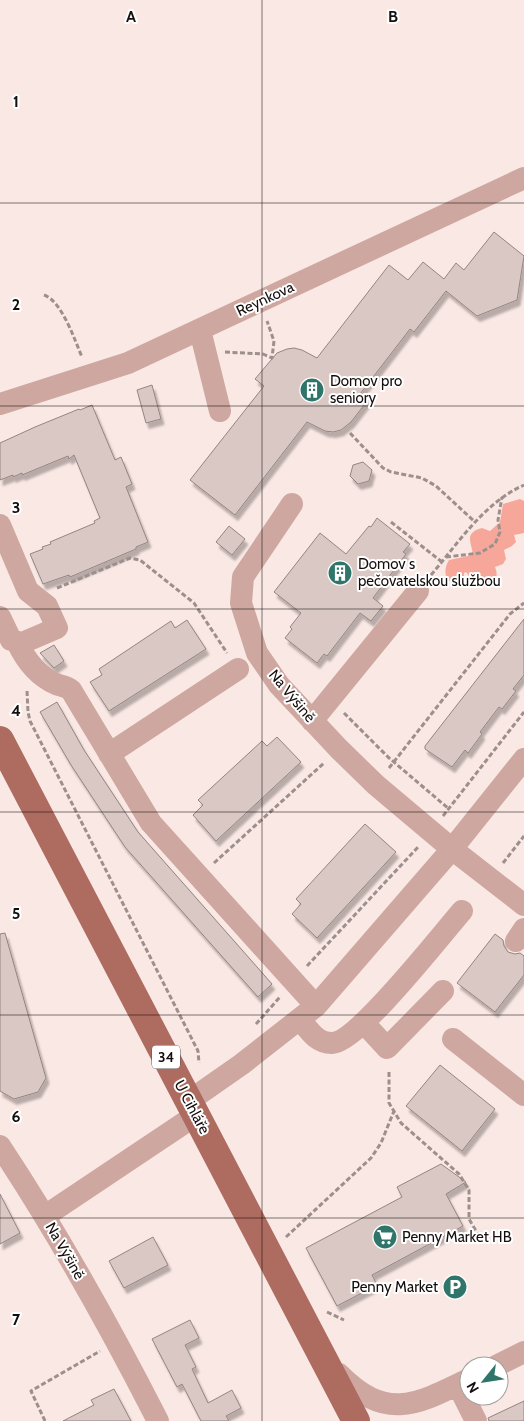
<svg xmlns="http://www.w3.org/2000/svg" width="524" height="1421" font-family="Cabin,sans-serif">
<defs>
<filter id="shadow"><feDropShadow dx="3" dy="5.5" stdDeviation="1" flood-color="#0004"/></filter>
</defs>
<rect width="100%" height="100%" fill="#fae8e4"/>
<path fill="#f7a79a" d="M520,499L524,501V533L514,535L516,542L512,546L504,550L506,559L503,564L495,567C502,583 485,594 473,582C470,580 469,575 466,572L464,573V577C449,591 440,574 449,560L473,555C472,543 463,533 482,528L490,531L500,522L503,504Z"/>
<path fill="#dac8c5" stroke="#948482" filter="url(#shadow)" d="M494,232L524,256L517,300L477,316L446,291L414,332L410,329L360,394L368,400L351,422L341,430L333,432L325,431L307,422L235,515L190,480L264,386L255,379L277,353L287,349L294,348L302,350L317,358L389,265L408,280L423,262L444,279L456,263L464,270Z
M152,385L161,419L146,423L137,390Z
M92,405L115,460L121,457L132,484L126,487L148,542L136,547V549L70,577L69,575L43,584L30,554L43,549L42,547L51,544L50,542L95,523L94,521L100,518L74,455L69,459L68,456L22,475V473L13,477V475L0,480V443L35,427L79,409L80,410Z
M363,462L372,470L369,481L358,484L350,476L353,465Z
M377,518L410,544L403,552L406,554L373,598L383,606L371,621L360,613L327,656L324,654L317,663L285,638L292,629L290,627L301,613L274,592L320,533L346,554L369,526L371,527Z
M229,526L245,539L232,555L216,542Z
M524,619V675L513,689L516,691L502,709L499,707L480,732L482,734L468,753L465,750L452,767L425,749V746Z
M187,620L206,649L109,711L90,682L102,675L99,669L171,621L175,628Z
M54,645L64,661L54,668L40,653Z
M57,702L84,750L138,832L272,984L258,997L125,847L71,765L40,712Z
M277,737L301,762L216,841L193,815L203,805L198,800L262,741L267,746Z
M365,824L396,852L317,938L292,914L301,904L296,899Z
M5,933L46,1078L38,1092L14,1099L0,1091V934Z
M495,934L503,940L504,946L508,952L515,954L520,953L524,956V975L495,1012L457,983Z
M440,1065L495,1109L462,1151L406,1106Z
M441,1164L466,1182L446,1194L463,1226L372,1275L377,1285L337,1306L306,1248L402,1197L397,1187Z
M0,1194L20,1233L0,1244Z
M153,1237L168,1265L124,1288L109,1261Z
M190,1320L199,1338L185,1345L196,1367L192,1369L208,1403L232,1390L241,1408L226,1416L229,1421H201L182,1384L177,1387L152,1339Z
M114,1389L131,1421H63L94,1405L91,1400Z
M524,1401V1421H489L488,1418Z"/>
<g fill="none" stroke-linecap="round" stroke-linejoin="round">
<path stroke="#9c8f8c" stroke-width="3" stroke-dasharray="5 2.5" stroke-linecap="butt" d="M44,295C62,301 75,341 82,357
M225,352L263,354L272,358L274,341L267,321
M350,433L383,468L391,472L422,478L436,486L475,522
M391,522L442,562
M446,557L480,553L495,544L500,532L498,520L502,497
M431,575C459,542 484,503 524,485
M57,588L130,558L140,560L194,603L227,653
M27,691L28,712L30,721L198,1051L199,1063
M344,713L388,757L449,809
M389,768L510,614L524,603
M443,816L524,712
M214,863L324,763
M503,863L524,836
M307,966L419,846
M256,1024L280,997
M389,1072V1103L401,1123L459,1174L469,1190V1219L479,1236
M286,1237L371,1158L381,1143L394,1111
M327,1312L344,1320
M45,1421L31,1391L100,1351"/>
<path stroke="#cda7a0" stroke-width="22" d="M200,330L220,411
M0,404L128,363L524,178
M292,504L243,577L241,603L257,653L279,685L339,749L376,785L452,849L524,905
M0,525L28,591L47,606L57,628L22,643L11,640L0,617
M17,642C25,659 38,676 56,684C61,686 66,686 71,690L151,823L316,1006
M312,721L418,591
M109,754L238,669
M516,941L524,929
M300,1019C308,1029 316,1043 332,1043C358,1042 441,935 462,911
M364,1023L387,1048L443,991
M453,1039L524,1095
M189,1101L242,1064L316,1006L452,849L524,759
M0,1146C59,1235 110,1327 158,1421
M45,1216L196,1115
M496,1366L524,1352
M339,1374C386,1421 414,1406 469,1379
M458,1385L476,1421"/>
<path stroke="#ae6b60" stroke-width="28" d="M0,740L356,1421"/>
</g>
<path fill="none" stroke="#140e0d" stroke-width="1" stroke-opacity="0.55" d="M262,0V1421M0,203H524M0,406H524M0,609H524M0,812H524M0,1015H524M0,1218H524"/>
<defs>
<symbol id="building-disc" viewBox="-11 -11 22 22"><circle r="9.5" fill="#307569" stroke="#fff"/><path d="M-4-6H4V6H1V3H-1V6H-4ZM-2.5-4.3h1.7v1.8h-1.7ZM.8-4.3h1.7v1.8H.8ZM-2.5-1h1.7V.8h-1.7ZM.8-1h1.7V.8H.8Z" fill="#fff"/></symbol>
<symbol id="supermarket-disc" viewBox="-11 -11 22 22"><circle r="9.5" fill="#307569" stroke="#fff"/><path d="M-6-5.5h2.5l.6 2H6L4.5 2H-2.5L-4.4-4H-6ZM-1.5 3.2a1.3 1.3 0 1 0 .1 0ZM3 3.2a1.3 1.3 0 1 0 .1 0Z" fill="#fff"/></symbol>
<symbol id="parking-disc" viewBox="-11 -11 22 22"><circle r="9.5" fill="#307569" stroke="#fff"/><path d="M-3.5-5.5H1a3.5 3.5 0 0 1 0 7H-1V5.5H-3.5ZM-1-3.4V-.6H.8a1.4 1.4 0 0 0 0-2.8Z" fill="#fff"/></symbol>
</defs>
<g fill-rule="evenodd">
<use href="#building-disc" x="298" y="376" width="28" height="28"/>
<use href="#building-disc" x="326" y="559" width="28" height="28"/>
<use href="#supermarket-disc" x="371" y="1223" width="28" height="28"/>
<use href="#parking-disc" x="441" y="1273" width="28" height="28"/>
</g>
<g text-anchor="middle" stroke-width="4" stroke-linejoin="round" paint-order="stroke">
<rect fill="#fff" stroke="#5a5656" stroke-width="1" x="152" y="1045.5" width="28" height="23" rx="4"/>
<g font-size="14" font-weight="bold" fill="#140e0d">
<text x="166" y="1062">34</text>
</g>
<g font-size="15" fill="#140e0d" stroke="#fff">
<text transform="translate(265 299) rotate(-25)" y="5">Reynkova</text>
<text transform="translate(292 696) rotate(50)" y="5">Na Výšině</text>
<text transform="translate(192 1107) rotate(62)" y="5">U Cihláře</text>
<text transform="translate(65 1251) rotate(60)" y="5">Na Výšině</text>
</g>
<g font-size="15" fill="#140e0d" stroke="#fff" text-anchor="start">
<text x="330" y="386">Domov pro<tspan x="330" dy="17">seniory</tspan></text>
<text x="358" y="569">Domov s<tspan x="358" dy="17">pečovatelskou službou</tspan></text>
<text x="402" y="1242">Penny Market HB</text>
<text x="438" y="1292" text-anchor="end">Penny Market</text>
</g>
</g>
<g font-size="16" text-anchor="middle" font-weight="bold" fill="#140e0d" stroke="#fff" stroke-width="4" stroke-linejoin="round" paint-order="stroke">
<text x="131" y="22">A</text>
<text x="393" y="22">B</text>
<text x="16" y="107">1</text>
<text x="16" y="310">2</text>
<text x="16" y="513">3</text>
<text x="16" y="716">4</text>
<text x="16" y="919">5</text>
<text x="16" y="1122">6</text>
<text x="16" y="1325">7</text>
</g>
<g transform="translate(484 1381) rotate(240)"><circle r="24" fill="#ffffff" stroke="#a19f9e"/>
<path d="M0-4L9 19L0 12L-9 19Z" fill="#307569"/>
<text y="-8" font-size="14" font-weight="bold" text-anchor="middle" fill="#140e0d">N</text>
</g>
</svg>
